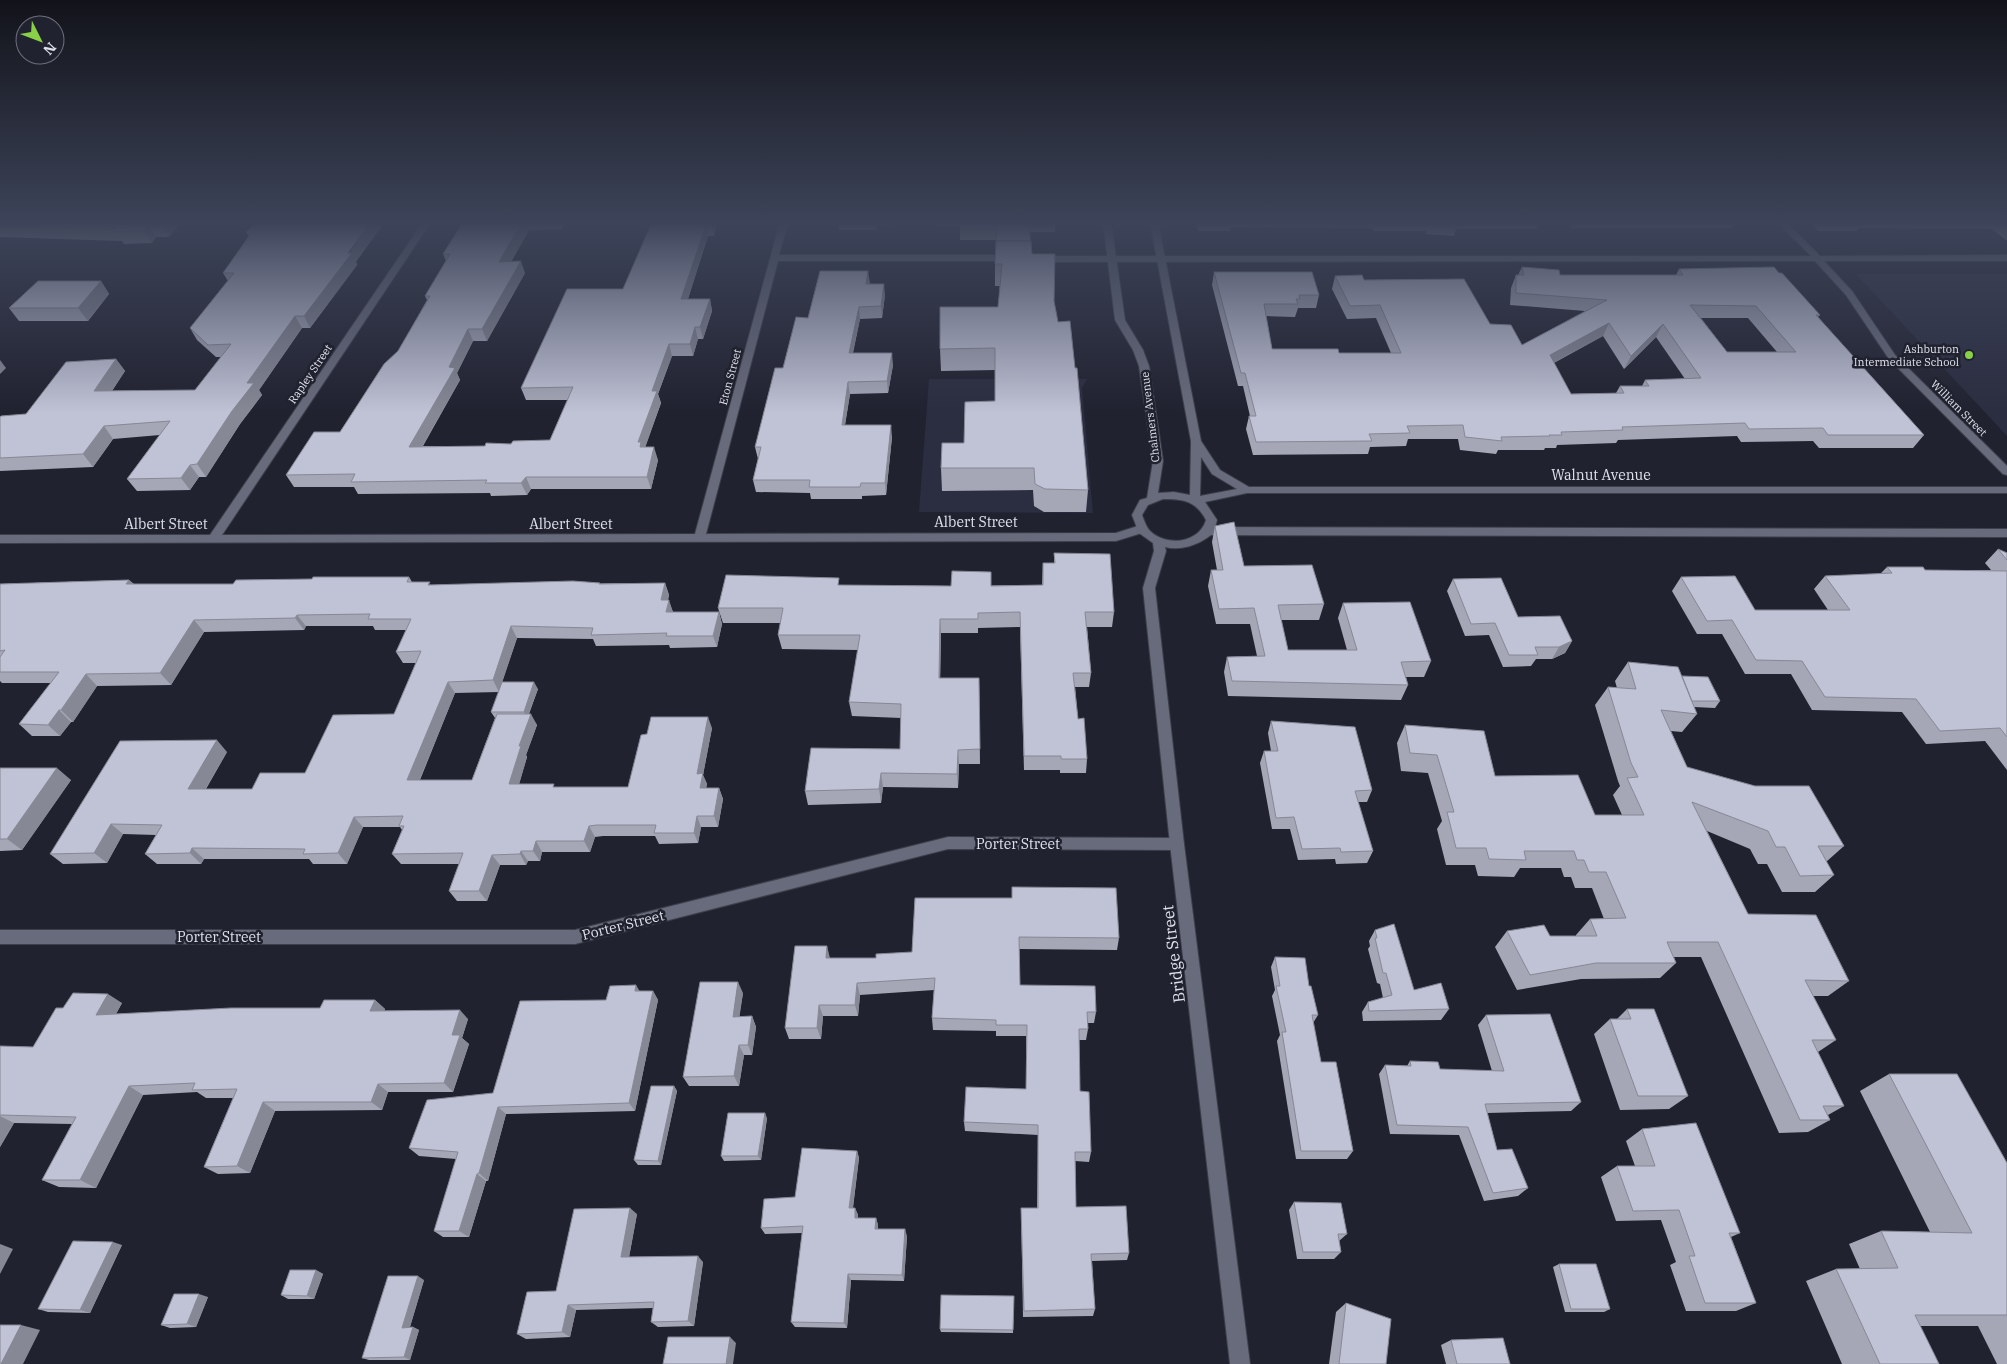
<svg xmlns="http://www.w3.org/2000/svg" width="2007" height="1364" font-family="'IBM Plex Serif',serif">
<rect width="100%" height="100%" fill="#212230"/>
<path fill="#2b2d40" d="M1856,274H2007V436Z
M929,379H1087L1082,388L1093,513L919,512Z"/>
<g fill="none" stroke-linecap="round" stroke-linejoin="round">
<defs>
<path id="street" d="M423,222H431L222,535L695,534L780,222H788L779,255H1012L1016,258L1012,261H778L706,534L1116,533L1141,525L1147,529L1145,532L1116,541L0,543V535H210Z
M1777,222H1786L1820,256L2007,255V261H1824L1852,291L1895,355L2007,466V475L2003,474L1889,359L1846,295L1815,261L1040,262L1036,259L1040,256H1811Z
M948,837L1177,838L1182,840L1184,844L1182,848L1177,850L948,849L575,944H0V930H575Z"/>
<path id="secondary" d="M1103,222H1111L1125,320L1143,350L1149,366L1163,461L1158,493L1174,492L1190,495L1191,441L1150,222H1158L1201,441L1220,470L1249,487H2007V493H1247L1205,502L1217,520L1215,527L2007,529V537L1211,535C1198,545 1181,551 1165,547L1166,551L1155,588L1184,844L1250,1364H1230L1170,844L1143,588L1154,551L1153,543L1139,533L1132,515L1140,500L1147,498L1153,461L1139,366L1133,350L1115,320ZM1201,457L1212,474L1237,489L1200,496ZM1163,499C1184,499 1196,501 1206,520C1199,544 1165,547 1149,530C1146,526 1144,520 1142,515L1148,505Z"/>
</defs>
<use href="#street" stroke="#3d3f4b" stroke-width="2"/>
<use href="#secondary" stroke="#3d3f4b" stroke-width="2"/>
<use href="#street" fill="#686b7b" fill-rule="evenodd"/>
<use href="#secondary" fill="#686b7b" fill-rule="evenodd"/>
</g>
<path fill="#a5a7b7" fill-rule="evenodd" d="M0,222H181L169,237H156L152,243L124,244L122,241L0,237Z
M463,222H566L562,229L529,230L511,262L525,273L487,341H473L457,373L460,380L423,446H485L550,440L568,400H526L521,388L623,289L652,222H718L714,236H708L688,299H710L712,311L703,339H698L693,356H672L658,394L661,403L645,447L658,460L651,489H531L527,495L491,496L490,493L358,494L354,487H294L286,475L340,432L398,351L427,300L425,296L446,261L443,254Z
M838,222H891V225H877V230H839Z
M939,222H1055V232H1030L1032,254L1054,301L1058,322L1075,368L1088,490L1086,512H1044L1034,506L1033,490L942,491L941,468L964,443L995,401V370L941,371L940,349L998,307L1000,286H995V264L997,240H960V226H939Z
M1196,222H1539L1537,229H1456L1454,236L1426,234V231H1374L1372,228L1231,227L1230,231H1198Z
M1568,222H1735L1732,228H1571Z
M1810,222H2007V240H2006L1992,229L1859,228L1857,231H1818Z
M246,232L356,262L357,265L310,328H302L259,390L262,395L240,424L206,477H199L190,490L137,491L127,479L160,435L113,439L93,467L0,471V417L26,414L116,359L125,371L112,391L195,390L221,357H216L197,340L190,328L228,281L223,273L249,237Z
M1522,267L1560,275H1676L1679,269L1820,315L1818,317L1924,435L1913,448H1819L1813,441L1741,442L1737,436L1618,440L1616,443L1557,445L1556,448H1545L1544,450H1498L1496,454L1460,450L1458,439H1408L1406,446L1370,447L1368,454L1253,455L1246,429L1249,416H1250L1243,386H1238L1212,285L1214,272L1319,295L1316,308H1298L1295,317L1266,316L1272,349L1339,353H1391L1376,318L1347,319L1332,289L1335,276L1364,280L1490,324L1522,345L1585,311L1510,305L1511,288L1516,275H1518ZM1701,318H1748L1777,352H1727ZM1603,336L1624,369L1656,337L1685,379L1645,380L1642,386H1620L1616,393L1571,394L1554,363Z
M101,281L109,294L88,321H19L9,308Z
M869,284L885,295L882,318L860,319L853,353L893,365L888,393L850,394L845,425L892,437L886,495L862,496V499H811L810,493L756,492L753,480L758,459L755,447L783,368L808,318Z
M1215,526L1244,566L1324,604L1319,620H1281L1288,650H1347L1338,618L1343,603L1431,661L1424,677H1406L1408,685L1401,700L1228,696L1224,672L1227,657L1257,656L1250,624H1216L1208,586L1211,570H1217L1212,542Z
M1998,549L2007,553V770L1985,741L1926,744L1902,712L1812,710L1791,674H1745L1722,634H1697L1672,591L1681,577L1755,610H1828L1814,589L1825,576L1880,574L1887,567L1925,570H1991L1985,563Z
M1054,553L1114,612L1112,627H1087L1091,673L1089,687H1075L1078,719L1087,759L1086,773H1060V770H1024L1020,627L978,628V633H941L940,678H979L980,764H959L958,788L883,787L881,803L808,805L805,791L900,749L901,718L852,716L849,702L858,650L782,649L778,635L781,623H723L718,608L840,585L951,586L1042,585L1043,563H1054Z
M409,577L412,582L432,585L665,583L669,595L668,600L673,612H719L722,624L717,647L670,648L669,645L596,646L593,639L517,638L500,688L538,689L529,714L537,725L526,755L527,757L519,784L556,787H628L647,734L712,728L703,775L707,784L706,788H719L723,799L718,827H701L698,843L659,844L655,836H603L595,837L590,852H542L540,861H528L526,865H500L487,901H457L449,891L459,864H401L392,854L402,830L400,827H363L347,864H313L309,859H204L201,864H157L145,854L156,835L123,834L107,863L63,864L50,854L227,752L206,789H252L305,773L394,714L416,663H403L396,652L406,630H375L373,626H306L304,630L204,632L171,685L97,686L73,722H71L60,736H32L19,724L51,683H2L0,681V584L129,580L134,584H233L312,579ZM499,692L491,712L495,718L472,780H420L455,693Z
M1453,579L1518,617L1572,641L1565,653L1552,659H1536L1531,666L1503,667L1489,635L1465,636L1447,591Z
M1628,662L1682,676L1720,701L1715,708L1694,707L1697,714L1682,732L1671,731L1687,767L1844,846L1826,862L1834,875L1815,892H1782L1767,864H1758L1750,849L1707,831L1748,914L1849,981L1828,996H1813L1836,1040L1818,1052L1844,1106L1828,1115L1830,1120L1808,1132L1779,1133L1701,957H1674L1676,963L1660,978L1581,979L1517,990L1495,947L1507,931L1550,936H1576V935L1590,919H1604L1592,888H1575L1571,877H1564L1561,868H1520L1514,877L1478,876L1475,865H1446L1437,829L1442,821L1428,773L1401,771L1397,743L1405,725L1495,776L1595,815H1622L1613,795L1620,786L1618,781L1595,705L1608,687L1617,688L1615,681Z
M1271,721L1372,790L1367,802H1358L1373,851L1367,863L1336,864L1335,859L1298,860L1290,829H1272L1260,763L1264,751H1271L1268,733Z
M0,768L71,780L22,850L0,851Z
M915,898L1119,938L1117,950L1019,949L1020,985L1096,1012L1094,1023H1088V1029L1086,1040H1079L1080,1091L1091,1152L1089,1162L1075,1161L1076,1207L1129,1253L1127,1260L1092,1261L1095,1309L1093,1316L1023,1317L1021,1208H1037L1038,1135L965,1131L964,1122L1026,1089V1036H996V1031L933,1030L932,1018L934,990L860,995L858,1016H823L821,1039H789L785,1028L830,958H876L912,952Z
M1375,930L1414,990L1449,1009L1441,1020L1363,1021L1362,1012L1368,1002L1383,998L1380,984L1377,983L1368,949L1370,946L1369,941Z
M1275,957L1309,986L1318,1015L1313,1023L1321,1062L1353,1151L1347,1159H1296L1277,1041L1280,1035L1272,996L1275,990L1271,967Z
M640,991H653L658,1000L635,1111L506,1114L488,1181H486L469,1237H443L434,1231L456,1159L419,1156L409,1148L493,1093L606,1000Z
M743,993L739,1017L752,1016L756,1027L752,1055H744L739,1086H689L683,1077Z
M375,1000L385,1009L384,1011L468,1019L462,1038L469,1044L453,1092H388L382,1110L275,1111L250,1173L218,1174L204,1167L233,1098H206L197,1092L143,1095L96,1188L59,1187L42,1180L72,1124L14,1123L0,1147V1046L33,1047L63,1008L122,1003L116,1014L320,1008Z
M1627,1009L1688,1096L1669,1109L1620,1110L1594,1034L1610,1019H1617Z
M1486,1015L1581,1102L1571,1111L1487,1113L1497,1150L1528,1188L1518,1196L1484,1201L1459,1135L1390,1134L1379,1074L1385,1065L1407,1066L1410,1061L1440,1069L1492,1071L1478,1025Z
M1889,1074L2007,1163V1364H1997L1978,1326H1920L1939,1364H1842L1806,1281L1836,1269H1860L1849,1244L1881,1231L1930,1232L1860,1091Z
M674,1086L677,1091L661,1165H638L634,1160Z
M767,1118L761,1160L724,1161L721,1156Z
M1642,1129L1740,1233L1731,1237L1756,1303L1736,1311H1686L1670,1265L1676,1262L1661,1220L1616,1221L1601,1177L1617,1166H1635L1626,1141Z
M857,1151L859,1158L853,1208H855L858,1215V1218H876L878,1225V1229L907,1236L904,1281L851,1280L847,1328L795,1327L791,1322L802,1233L765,1234L761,1228L795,1197Z
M1294,1202L1347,1234L1339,1241L1341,1252L1334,1259H1297L1289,1210Z
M637,1214L629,1257L703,1262L694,1326L658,1327L651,1322L653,1308L576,1310L570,1337L526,1339L517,1334L556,1291Z
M122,1245L90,1313L48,1312L38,1309Z
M1559,1264L1610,1309L1604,1312H1565L1553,1267Z
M316,1270L323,1274L314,1299H288L281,1295Z
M424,1280L410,1327H413L419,1330L410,1360H369L362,1358Z
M1014,1296L1013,1333L941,1332L940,1329Z
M208,1297L196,1327L170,1328L161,1325Z
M1346,1303L1386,1364H1329L1336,1312Z
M1451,1340L1510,1364H1446L1441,1345Z"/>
<path fill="#868895" d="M163,222H181L169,237L161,224Z
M371,222H385L356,262L357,265L310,328L304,316Z
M522,222H526L529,230L504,274L499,262Z
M560,222H566L562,229Z
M712,222H718L714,236L712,224Z
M148,225L156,237L152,243L144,230Z
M706,225L708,236L684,311L681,299Z
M521,261L525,273L487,341L482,329Z
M868,271L870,283L867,295L866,284Z
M101,281L109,294L88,321L78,308Z
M884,284L885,295L882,318L881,306Z
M710,299L712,311L703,339L700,327Z
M859,307L860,319L850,365L849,353Z
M295,316L302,328L259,390L262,395L240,424L206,477L197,464L247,383Z
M1609,323L1603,336L1544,368L1550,355Z
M1663,324L1656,337L1624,369L1631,356Z
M695,327L698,339L693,356L690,344Z
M468,329L473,341L457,373L460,380L415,459L409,447Z
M669,344L672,356L658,394L661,403L644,451V460L638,442L652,391Z
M892,353L893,365L888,393L887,381Z
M116,359L125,371L103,404L94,391Z
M0,360L6,368L0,374Z
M848,382L850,394L843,437L842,425Z
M891,425L892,437L886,495L885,483Z
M104,426L113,439L93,467L83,454Z
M654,447L658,460L651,489L647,477Z
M190,465L199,477L190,490L181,478Z
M526,477L531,489L527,495L521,483Z
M129,580L140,591L126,584Z
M665,583L669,595L665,612L661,600Z
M669,600L673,612H666Z
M719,612L722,624L717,647L713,636Z
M297,615L306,626L304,630L295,618Z
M940,619L941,633L940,693L939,678Z
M194,620L204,632L171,685L160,673Z
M511,626L517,638L499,692L493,680Z
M1572,641L1565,653L1552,659L1559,647Z
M86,674L97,686L73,722L61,710Z
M448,682L455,693L415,791L407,780Z
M534,682L538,689L527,718L524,712Z
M59,710L71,722L60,736L48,725Z
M531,714L537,725L526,755L527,757L516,795L509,784L519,746Z
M708,717L712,728L703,775L707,784L704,799L700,788L697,774Z
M217,740L227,752L199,800L188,789Z
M958,750L959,764L958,788L957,774Z
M57,768L71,780L22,850L7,839Z
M881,773L883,787L881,803L879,789Z
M719,788L723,799L718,827L714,816Z
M697,816L701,827L698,843L694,833Z
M354,817L363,827L347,864L338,853Z
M111,824L123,834L107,863L94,853Z
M589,826L595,837L590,852L584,841Z
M536,841L542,852L540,861L533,851Z
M192,848L204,859L201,864L190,853Z
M521,851L528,861L526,865L520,854Z
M492,855L500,865L487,901L479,891Z
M827,946L830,958H826Z
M738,982L743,993L738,1027L733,1017Z
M857,983L860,995L858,1016L855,1005Z
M636,985L642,995L635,991Z
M653,991L658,1000L635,1111L629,1103Z
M108,994L122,1003L110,1025L96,1015Z
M375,1000L385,1009L381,1020L370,1011Z
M819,1005L823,1016L821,1039L817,1028Z
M460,1010L468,1019L462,1038L469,1044L453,1092L444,1083L452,1035Z
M752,1016L756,1027L752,1055L748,1045Z
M739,1045L744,1055L739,1086L734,1076Z
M378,1084L388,1092L382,1110L371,1102Z
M129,1086L143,1095L96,1188L80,1180Z
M674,1086L677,1091L661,1165L658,1161Z
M263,1102L275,1111L250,1173L237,1166Z
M498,1107L506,1114L488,1181L479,1173Z
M765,1113L767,1118L761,1160L758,1156Z
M0,1116L14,1123L0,1147Z
M857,1151L859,1158L852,1214L849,1208Z
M477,1174L486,1181L469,1237L459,1231Z
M630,1208L637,1214L628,1263L621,1257Z
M855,1208L858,1215L857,1224L855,1218Z
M876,1218L878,1225L877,1235L875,1229Z
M905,1229L907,1236L904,1281L902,1275Z
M113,1242L122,1245L90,1313L80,1310Z
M0,1244L13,1249L0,1274Z
M698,1256L703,1262L694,1326L688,1321Z
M316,1270L323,1274L314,1299L307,1296Z
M848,1274L851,1280L847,1328L844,1323Z
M418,1276L424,1280L409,1330L402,1328Z
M199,1294L208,1297L196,1327L187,1324Z
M568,1305L576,1310L570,1337L562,1332Z
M21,1325L40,1330L23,1364H1Z
M413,1327L419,1330L410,1360L404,1357Z
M730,1337L736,1343L733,1364H726Z"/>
<path fill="#c0c2d5" stroke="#868895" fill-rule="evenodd" d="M0,222H163L161,224L148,225L144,230L116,232V228L0,225Z
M257,222H371L348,253H352L304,316H295L247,383H254L232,411L197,464L190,465L181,478L127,479L170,421L104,426L83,454L0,458V417L1,416L26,414L66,362L116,359L94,391L195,390L231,344L208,345L190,328L234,273H223L249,236L246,232Z
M463,222H522L499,262L521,261L482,329H468L449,367L455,368L409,447L485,446L486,443L511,444L513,441L550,440L573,387L521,388L567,289H623L652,222H712V224L706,225L681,299H710L700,327H695L690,344H669L652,391H657L638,442H641L640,447H654L647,477H526L521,483H485L487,480L351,482L355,474L286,475L314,432H340L384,364L398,351L430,296H425L450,254H443Z
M960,222H1029L1030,241H996L997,228H960Z
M1442,222H1458V224Z
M996,241H1031L1032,254H1055L1054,301L1058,322L1070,321L1075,368H1077L1088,490L1045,489L1035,484L1034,468H941L942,443H964L965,402L995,401V348L940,349V307H998L1002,264H995Z
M1522,267L1559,270L1560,275H1683L1679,269L1774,267L1779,273H1782L1820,315H1816L1924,435H1828L1823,428L1749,429L1745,423L1622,427L1623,430L1561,432L1562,435H1549L1550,436L1501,437L1502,441L1465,437L1463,425L1407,426L1410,433L1369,434L1372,441L1256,442L1249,416H1256L1245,373H1241L1214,272H1312L1319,295H1299L1300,299H1296L1298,304H1264L1272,349H1338L1339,353H1401L1380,305L1350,306L1335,276L1362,275L1364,280L1464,279L1490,324L1511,325L1522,345L1607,300L1516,293V275H1524ZM1690,305L1756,306L1796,352H1727ZM1609,323L1631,356L1663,324L1701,378L1645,380L1649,386H1620L1624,393L1571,394L1550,355Z
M820,271H868L866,284H884L881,306L859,307L849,353H892L887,381L848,382L842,425H891L885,483H861L860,487H809L810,480H753L761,447H755L775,368H783L796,317L808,318Z
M38,281H101L78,308H9Z
M1234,522L1244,566L1312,565L1324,604L1278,605L1288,650H1357L1343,603L1410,602L1431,661L1401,662L1408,685L1232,681L1227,657L1265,656L1254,608L1219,609L1211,570H1223L1215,526Z
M1998,549L2007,553V560Z
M1054,553L1110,554L1114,612H1085L1091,673H1073L1078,719L1084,718L1087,759H1061V756H1024L1020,612L978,613V619H940L939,678H979L980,749L958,750L957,774L881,773L879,789L805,791L811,748L900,749L901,704L849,702L860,635H778L783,608H718L726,575L839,578L838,585L951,586L952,571L991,572V586L1043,585V563H1055Z
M1887,567H1923L1925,570L2007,571V737L2000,728L1940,731L1916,699L1825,697L1802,661L1756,660L1732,620L1707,621L1681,577L1735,576L1755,610H1850L1825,576L1892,573Z
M313,577H409L407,582H430L428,585L573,581L600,583L599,584L665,583L661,600H669L666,612H719L713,636H666L667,633L591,635L593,628L511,626L493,680L448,682L407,780H472L497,714H531L519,746H521L509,784H554L553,787H628L641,735L647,734L651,717H708L697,774L703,773L700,788H719L714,816H697L694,833H654L656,825H597L589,826L584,841H536L533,851H521L520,854L492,855L479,891H449L463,853L392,854L404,826H399L403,816L354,817L338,853L303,854L305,849L192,848L190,853L145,854L162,825L111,824L94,853L50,854L120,741L217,740L188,789H252L260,773H305L333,715L394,714L421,651L396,652L411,619H368L370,614L297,615L295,618L194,620L160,673L86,674L61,710H59L48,725L19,724L59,672H0V657L5,650L0,651V584L129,580L126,584H233L236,580L312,579Z
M1501,578L1518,617L1560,616L1572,641L1559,647H1535L1538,655H1509L1495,623L1471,624L1453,579Z
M1628,662L1678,667L1697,714L1661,710L1687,767L1755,786H1809L1844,846H1818L1834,875L1800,876L1785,847H1776L1768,831L1692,802L1748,914L1816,915L1849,981L1805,980L1836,1040H1812L1844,1106H1823L1830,1120H1800L1718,942H1667L1676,963H1596L1530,975L1507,931L1544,925L1550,936H1597L1590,919L1626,918L1606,872H1589L1584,860H1577L1574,851H1524L1526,860L1489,859L1486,848H1456L1447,812H1454L1437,755L1410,753L1405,725L1484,731L1495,776L1578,775L1595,815H1644L1627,778L1638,777L1631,763L1608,687L1636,689Z
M1682,676L1708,677L1720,701H1692Z
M502,682H534L524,712H491Z
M1271,721L1355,727L1372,790L1355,791L1373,851L1341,852L1340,848L1302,849L1294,817L1276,818L1264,751H1278Z
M0,768H57L7,839H0Z
M1012,887L1116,888L1119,938L1019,937L1020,985L1095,986L1096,1012H1087L1088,1029H1079L1080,1091L1089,1092L1091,1152H1075L1076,1207L1126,1206L1129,1253L1091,1254L1095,1309L1024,1311L1021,1208H1038V1125L964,1122L966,1087L1026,1089L1027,1025H996V1020L932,1018L935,978L857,983L855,1005H819L817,1028H785L795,946H827L826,958H876V954L912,952L915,898H1012Z
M1394,924L1414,990L1441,983L1449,1009L1369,1011L1368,1002L1392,995L1386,973H1383L1375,938H1377L1375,930Z
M1275,957L1305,958L1309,986H1311L1318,1015H1312L1321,1062H1336L1353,1151H1301L1282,1032H1286L1276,986H1280Z
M700,982H738L733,1017L752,1016L748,1045H739L734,1076L683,1077Z
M636,985L635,991H653L629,1103L498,1107L479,1173L477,1174L459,1231H434L458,1152L409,1148L427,1100L493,1093L520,1001L606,1000L610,986Z
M73,993L108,994L96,1015L231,1008H320L324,1000H375L370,1011L460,1010L452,1035H460L444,1083L378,1084L371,1102H263L237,1166L204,1167L237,1089L192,1090L195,1083L129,1086L80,1180H42L76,1117L0,1115V1046L33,1047L56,1008H63Z
M1627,1009H1654L1688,1096H1638L1610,1019H1631Z
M1550,1014L1581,1102L1485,1104L1497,1150L1512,1149L1528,1188L1493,1193L1468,1127L1397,1125L1385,1065L1411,1066L1410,1061L1438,1062L1440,1069L1504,1071L1486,1015Z
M1889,1074H1957L2007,1163V1315H1915L1939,1364H1880L1836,1269L1898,1268L1881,1231L1972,1233Z
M651,1086H674L658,1161L634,1160Z
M728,1113H765L758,1156H721Z
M1696,1123L1740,1233H1729L1756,1303H1705L1689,1256H1695L1679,1210L1633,1211L1617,1166H1655L1642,1129Z
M802,1148L857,1151L849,1208H855V1218H876L875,1229H905L902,1275L848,1274L844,1323L791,1322L803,1226L761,1228L764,1199L795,1197Z
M1294,1202L1341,1203L1347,1234H1338L1341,1252H1303Z
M630,1208L621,1257L698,1256L688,1321L651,1322L654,1302L568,1305L562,1332L517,1334L527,1292L556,1291L574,1209Z
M73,1241L113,1242L80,1310L38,1309Z
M1559,1264H1596L1610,1309H1571Z
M290,1270H316L307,1296L281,1295Z
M388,1276H418L402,1328L413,1327L404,1357L362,1358Z
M174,1294H199L187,1324L161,1325Z
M941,1295L1014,1296L1013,1330L940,1329Z
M1346,1303L1391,1319L1386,1364H1339Z
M0,1325H21L1,1364H0Z
M668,1337H730L726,1364H663Z
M1503,1338L1510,1364H1457L1451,1340Z"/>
<linearGradient id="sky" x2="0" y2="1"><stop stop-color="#12131a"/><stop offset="0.54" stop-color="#3d4459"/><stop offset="1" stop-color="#3d4459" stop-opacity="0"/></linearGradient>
<rect width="2007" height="413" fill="url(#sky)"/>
<circle fill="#89cf48" stroke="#212230" stroke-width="2" cx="1969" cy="355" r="5"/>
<g text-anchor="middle" stroke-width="5" stroke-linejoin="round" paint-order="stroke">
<g font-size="11" fill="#e0e2eb" stroke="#212230" text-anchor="end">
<text x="1959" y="353">Ashburton<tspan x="1959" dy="13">Intermediate School</tspan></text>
</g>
<g font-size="11" fill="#e0e2eb" stroke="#212230">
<text transform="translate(310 374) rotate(-56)" y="4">Rapley Street</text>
<text transform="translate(730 377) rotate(-75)" y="4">Eton Street</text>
<text transform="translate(1959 408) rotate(45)" y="4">William Street</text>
<text transform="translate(1150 417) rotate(-97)" y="4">Chalmers Avenue</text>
</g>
<g font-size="14" fill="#e0e2eb" stroke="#212230">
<text x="1601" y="480">Walnut Avenue</text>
<text x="976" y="527">Albert Street</text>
<text x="166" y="529">Albert Street</text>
<text x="571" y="529">Albert Street</text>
<text x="1018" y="849">Porter Street</text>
<text transform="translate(623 925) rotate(-14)" y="5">Porter Street</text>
<text x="219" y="942">Porter Street</text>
</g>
<g font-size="16" fill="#e0e2eb" stroke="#212230">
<text transform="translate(1173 954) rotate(-97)" y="6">Bridge Street</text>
</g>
</g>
<g transform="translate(40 40) rotate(132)"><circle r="24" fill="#212230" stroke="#6d6f7b"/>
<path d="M0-4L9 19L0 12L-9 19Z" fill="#89cf48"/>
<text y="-8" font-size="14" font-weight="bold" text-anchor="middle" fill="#e0e2eb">N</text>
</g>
</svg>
